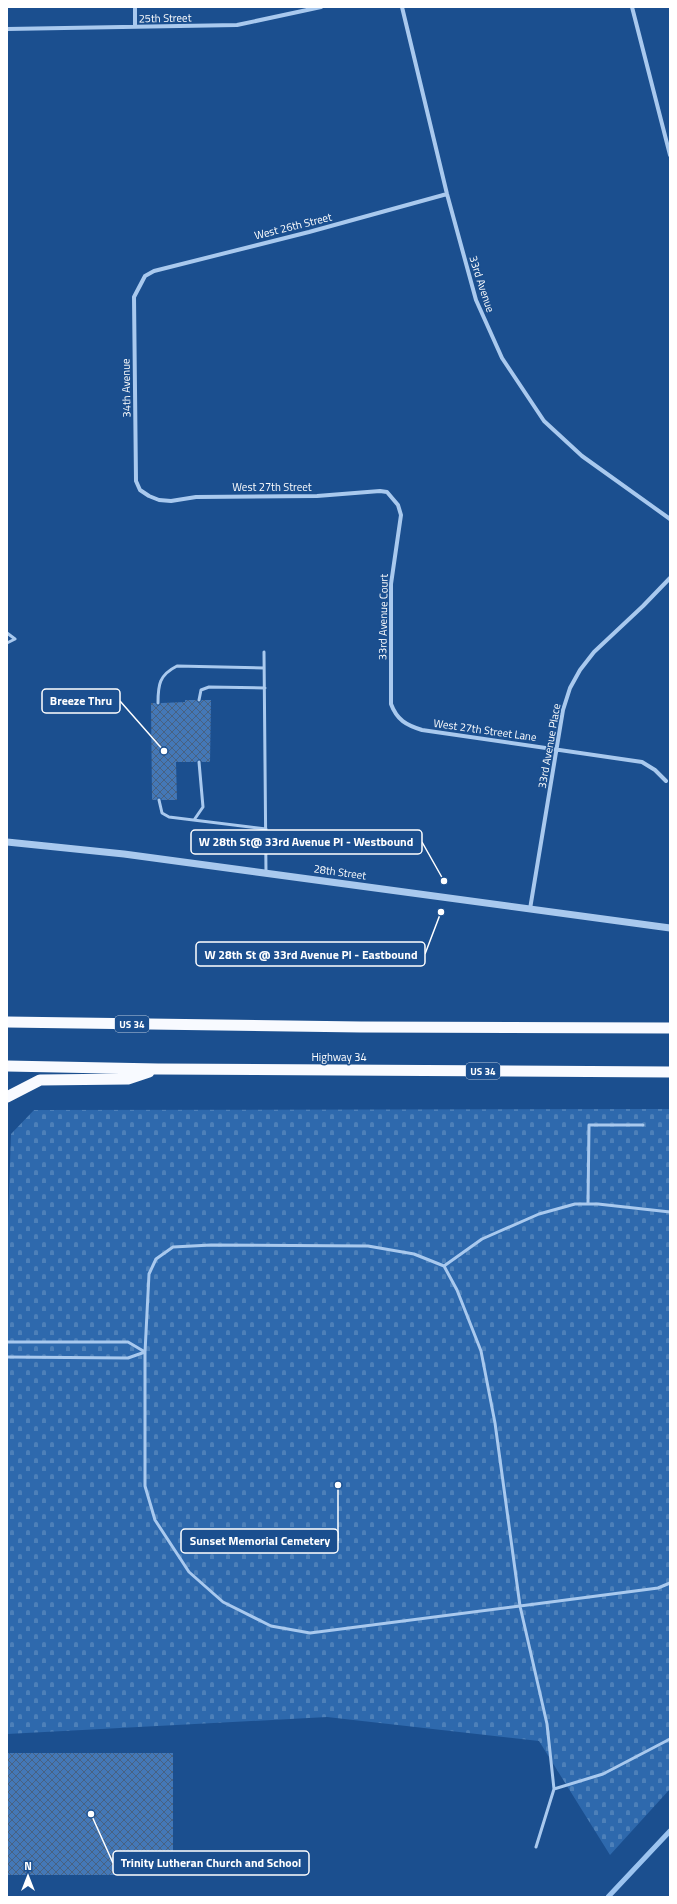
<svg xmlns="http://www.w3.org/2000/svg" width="677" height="1904" font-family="'Titillium Web',sans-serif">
<defs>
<pattern id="cemetery-stones" width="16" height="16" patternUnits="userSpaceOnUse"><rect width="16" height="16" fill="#2e69ad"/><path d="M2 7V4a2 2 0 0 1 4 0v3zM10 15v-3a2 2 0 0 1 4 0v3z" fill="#4d80b9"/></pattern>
<pattern id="building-cross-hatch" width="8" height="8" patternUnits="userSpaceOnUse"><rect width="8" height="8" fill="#4478b7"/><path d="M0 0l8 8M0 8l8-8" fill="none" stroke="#486282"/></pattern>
</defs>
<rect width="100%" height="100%" fill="#1b4f8f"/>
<path fill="url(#cemetery-stones)" d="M670,1109V1789L610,1855L539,1741L327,1717L7,1734V1252L11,1134L34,1110Z"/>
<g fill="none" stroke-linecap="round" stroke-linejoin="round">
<path stroke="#9cc4f0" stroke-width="5" d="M608,1897L670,1831"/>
</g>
<path fill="url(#building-cross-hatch)" d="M185,700H196L199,703L202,700H211L210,762H202L199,759L196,762H176L177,800H162L159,797L156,800H152L151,703H155L158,706L161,703L185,702Z
M8,1753H173V1875H8Z"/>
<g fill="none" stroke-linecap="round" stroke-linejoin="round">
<path stroke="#a9c9ee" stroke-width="3" d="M7,633L15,639L7,643
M264,652L266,873
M199,700L201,690L209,687L265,688
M158,703C158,685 159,675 177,666L264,668
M159,800L162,813L169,817L266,829
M194,820L203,807L199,762
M588,1204L589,1125H643
M444,1266L482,1239L539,1214L575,1204H598L670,1212
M7,1342H128L145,1352
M7,1357L128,1358L145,1352
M670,1583L658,1588L520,1606L310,1633L271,1626L223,1602L189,1572L155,1520L145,1486V1352L149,1274L156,1259L173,1247L211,1245L368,1246L414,1254L444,1266L457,1290L481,1351L495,1423L520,1606L547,1724L554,1789L603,1774L670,1739
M536,1847L554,1789"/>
<path stroke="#a9c9ee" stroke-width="4" d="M135,7V27
M402,7L447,194L476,300L502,358L544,421L582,456L670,519
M632,7L670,155
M7,29L237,25L321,7
M447,194L309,232L154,271L145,276L134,297L136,481L140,490L149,496L159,500L171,501L196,497L317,496L380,491L387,492L398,505L401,515L391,584V704C397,720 406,725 422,730L642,762L655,770L666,781
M530,909L563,710L570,688L580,670L594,652L643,606L670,578"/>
<path stroke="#a9c9ee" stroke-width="7" d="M7,842L124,854L670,928"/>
<path stroke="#f8faff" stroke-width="11" d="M7,1022L361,1027L670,1028
M7,1066L158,1069L670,1072
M7,1097L40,1080L128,1079L149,1072"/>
</g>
<g text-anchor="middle" stroke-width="3" stroke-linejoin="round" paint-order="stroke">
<g fill="#1b4f8f" stroke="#bbcadd" stroke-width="1">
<rect x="115" y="1016" width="34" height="16" rx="3"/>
<rect x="466" y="1063" width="34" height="16" rx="3"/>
</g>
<g font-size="10" font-weight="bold" fill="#fff">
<text x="132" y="1028">US 34</text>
<text x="483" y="1075">US 34</text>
</g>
<g font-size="11" fill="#fff" stroke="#1b4f8f">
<text transform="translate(165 18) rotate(-1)" y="4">25th Street</text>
<text transform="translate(293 226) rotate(-14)" y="4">West 26th Street</text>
<text transform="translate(482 284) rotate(72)" y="4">33rd Avenue</text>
<text transform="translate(126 388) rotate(-91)" y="4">34th Avenue</text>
<text x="272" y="491">West 27th Street</text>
<text transform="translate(383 617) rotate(-89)" y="4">33rd Avenue Court</text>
<text transform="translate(485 730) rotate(8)" y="4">West 27th Street Lane</text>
<text transform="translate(549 746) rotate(-80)" y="4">33rd Avenue Place</text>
<text transform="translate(340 872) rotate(8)" y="4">28th Street</text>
<text x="339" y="1061">Highway 34</text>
</g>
</g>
<path fill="none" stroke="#fff" stroke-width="1.5" d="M164 751L120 701M444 881L422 842M441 912L425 954M338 1485L338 1541M91 1814L113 1863"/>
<g fill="#fff" stroke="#1b4f8f" stroke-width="1.5">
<circle cx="164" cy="751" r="4"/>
<circle cx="444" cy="881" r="4"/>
<circle cx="441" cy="912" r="4"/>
<circle cx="338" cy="1485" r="4"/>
<circle cx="91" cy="1814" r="4"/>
</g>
<g fill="#1b4f8f" stroke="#fff" stroke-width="1.5">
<rect x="42" y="689" width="78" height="24" rx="4"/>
<rect x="191" y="830" width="231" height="24" rx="4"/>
<rect x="196" y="942" width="229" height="24" rx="4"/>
<rect x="181" y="1529" width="157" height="24" rx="4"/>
<rect x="113" y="1851" width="196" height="24" rx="4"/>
</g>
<g font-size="12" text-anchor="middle" font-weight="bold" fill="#fff">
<text x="81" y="705">Breeze Thru</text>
<text x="306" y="846">W 28th St@ 33rd Avenue Pl - Westbound</text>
<text x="311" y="959">W 28th St @ 33rd Avenue Pl - Eastbound</text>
<text x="260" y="1545">Sunset Memorial Cemetery</text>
<text x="211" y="1867">Trinity Lutheran Church and School</text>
</g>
<rect width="677" height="1904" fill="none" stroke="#ffffff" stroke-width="16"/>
<g transform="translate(28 1876)" stroke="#1b4f8f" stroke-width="3" paint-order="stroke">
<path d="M0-3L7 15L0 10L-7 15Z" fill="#ffffff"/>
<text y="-6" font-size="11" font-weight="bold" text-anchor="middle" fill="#ffffff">N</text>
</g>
</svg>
